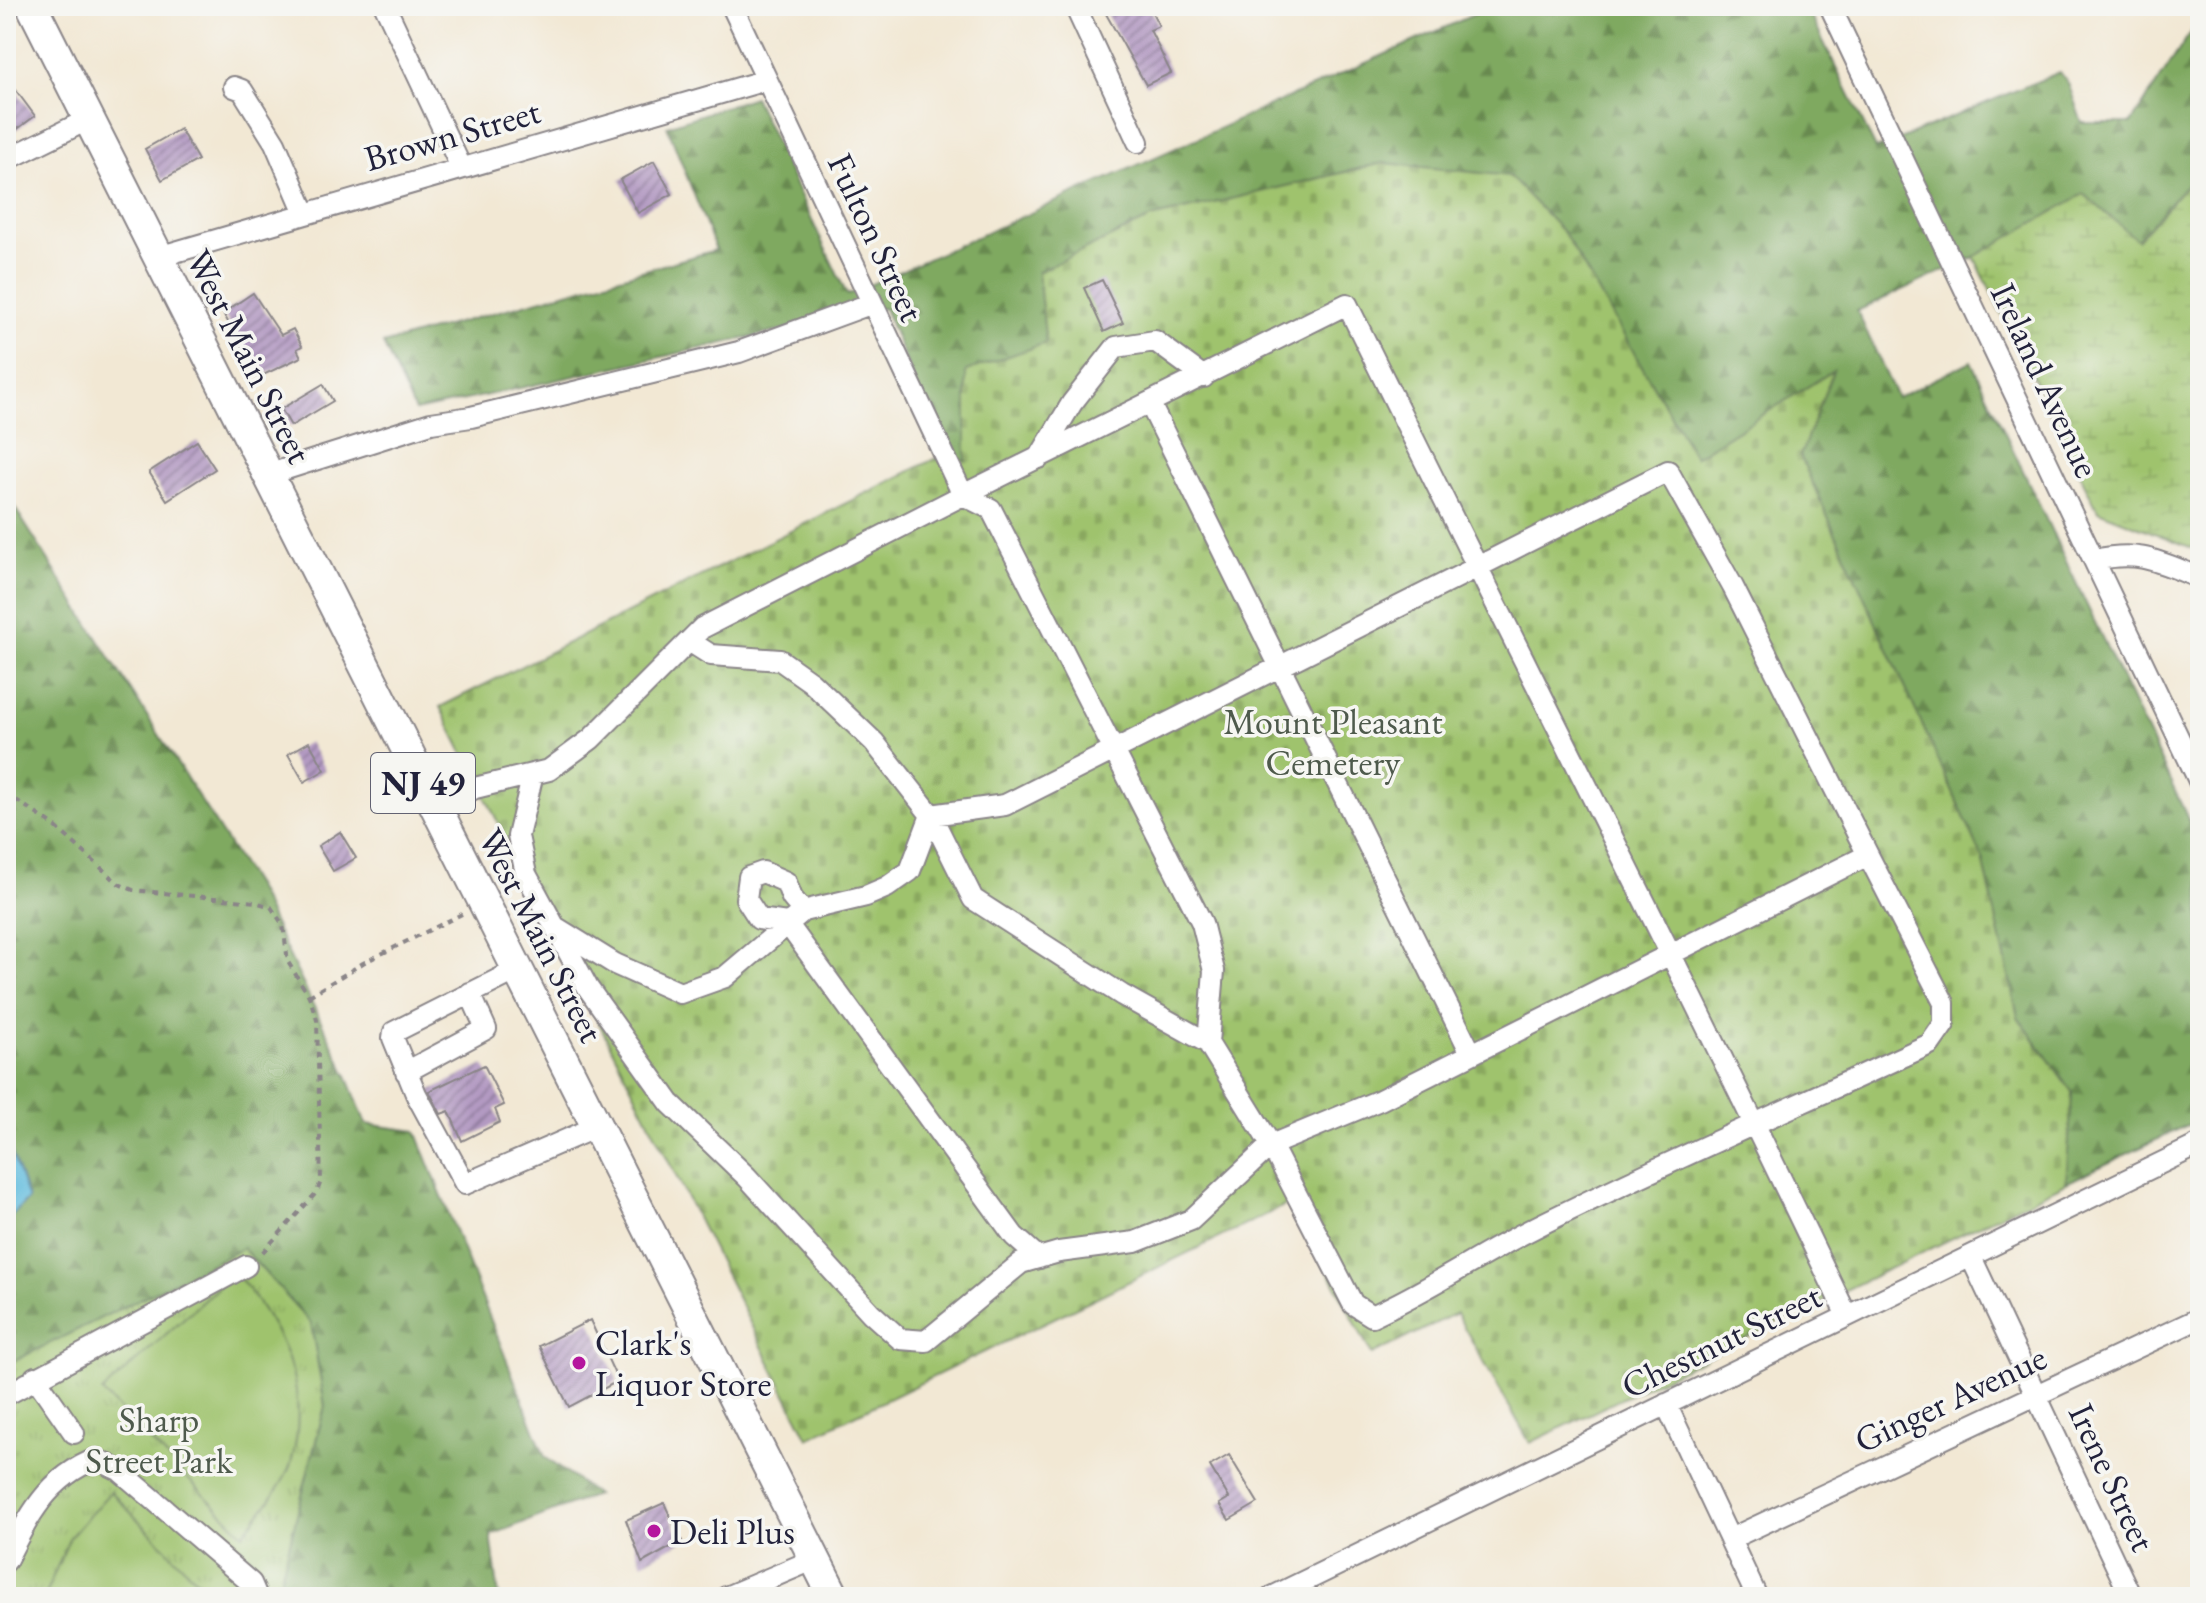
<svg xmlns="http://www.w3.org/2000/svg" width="2206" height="1603" font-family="'EB Garamond',serif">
<defs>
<pattern id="grass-tufts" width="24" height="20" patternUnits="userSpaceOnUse" patternTransform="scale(2)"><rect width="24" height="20" fill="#9fc36d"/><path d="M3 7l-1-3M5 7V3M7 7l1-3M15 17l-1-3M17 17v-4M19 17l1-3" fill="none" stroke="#89a75f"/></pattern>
<pattern id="forest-firs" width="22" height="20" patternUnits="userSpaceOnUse" patternTransform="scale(2)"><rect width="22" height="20" fill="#7fa960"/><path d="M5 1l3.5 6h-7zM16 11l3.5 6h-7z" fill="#688950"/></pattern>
<pattern id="wetland-marsh" width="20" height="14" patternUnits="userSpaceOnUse" patternTransform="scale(2)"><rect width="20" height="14" fill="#9fc36d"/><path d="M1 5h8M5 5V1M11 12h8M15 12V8" fill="none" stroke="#89a75f"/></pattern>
<pattern id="cemetery-stones" width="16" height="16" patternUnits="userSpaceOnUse" patternTransform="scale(2)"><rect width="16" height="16" fill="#9fc36d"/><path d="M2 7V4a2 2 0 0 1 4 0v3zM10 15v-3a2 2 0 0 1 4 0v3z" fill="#89a75f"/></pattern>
<pattern id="building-hatch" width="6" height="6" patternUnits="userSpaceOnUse" patternTransform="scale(2)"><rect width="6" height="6" fill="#b39ac2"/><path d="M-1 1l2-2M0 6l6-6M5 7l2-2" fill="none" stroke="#917d9f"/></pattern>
</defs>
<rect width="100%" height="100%" fill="#f6f6f2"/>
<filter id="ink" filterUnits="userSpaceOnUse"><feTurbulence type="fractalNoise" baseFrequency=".0125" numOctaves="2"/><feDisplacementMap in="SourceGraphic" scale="16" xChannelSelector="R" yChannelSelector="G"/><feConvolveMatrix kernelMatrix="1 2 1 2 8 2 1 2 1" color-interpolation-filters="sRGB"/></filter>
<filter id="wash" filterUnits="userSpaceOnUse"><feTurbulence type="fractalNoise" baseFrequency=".006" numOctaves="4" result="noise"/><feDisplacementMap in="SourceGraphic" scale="32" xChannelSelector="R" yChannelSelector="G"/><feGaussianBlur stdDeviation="1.8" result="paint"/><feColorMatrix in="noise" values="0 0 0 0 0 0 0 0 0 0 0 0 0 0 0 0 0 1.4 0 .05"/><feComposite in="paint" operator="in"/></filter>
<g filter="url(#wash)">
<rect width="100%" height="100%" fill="#f2e8d4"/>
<path fill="url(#grass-tufts)" stroke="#607254" stroke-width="2" d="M243,1248L311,1323L325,1406L276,1597H6V1332Z"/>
<path fill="url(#forest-firs)" stroke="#50664e" stroke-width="2" d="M1493,6H1806L1876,149L2060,72L2068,83L2082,123H2131L2200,18V170L2136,241L1974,257L1857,311L1897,398L1971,361L2200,844V1119L2066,1183L2072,1092L2018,1017L1983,859L1800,456L1832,372L1695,457L1564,233L1509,176L1383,163L1151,218L1038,272L1046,343L967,461L944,454L884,308L415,411L383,344L716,250L667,126L754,97L847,295Z
M6,494L257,889L346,1073L366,1124L416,1131L545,1457L596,1495L491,1535L499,1597H276L325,1406L311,1323L243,1248L6,1365V1222L28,1199L6,1137Z"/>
<path fill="url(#wetland-marsh)" stroke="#607254" stroke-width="2" d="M2200,170V551L2098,511L1974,257L2084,194L2137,240Z"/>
<path fill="url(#cemetery-stones)" stroke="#607254" stroke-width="2" d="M1384,163L1509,176L1564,233L1695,457L1833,371L1800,456L1983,859L2018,1017L2072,1092L2066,1183L1530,1443L1456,1313L1372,1355L1292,1202L808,1438L440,707L944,454L966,461V371L1046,343L1038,272L1151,218Z"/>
<path fill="#9fc36d" stroke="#607254" stroke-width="2" d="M235,1272C282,1329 312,1387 291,1463C285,1484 257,1517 243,1534L102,1392Z
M111,1491V1492L213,1597H44L70,1537Z"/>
<path fill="#61bcde" stroke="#426f8c" stroke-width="2" d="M6,1137L28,1199L6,1222Z"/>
<g id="blocks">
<path fill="url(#building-hatch)" d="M1121,6H1149L1159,26L1150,30L1171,73L1146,85L1106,14Z
M6,77L35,116L13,132L6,123Z
M180,129L198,160L162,180L145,149Z
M654,161L672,194L638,213L620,180Z
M1102,280L1123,323L1104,332L1084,288Z
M253,293L281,335L293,329L302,346L297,349L301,357L259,377L223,313Z
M323,384L333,401L291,426L281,409Z
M197,441L215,469L167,500L149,472Z
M309,742L325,770L304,782L288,754Z
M340,832L356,858L333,871L318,846Z
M484,1065L504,1105L495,1109L500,1122L462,1141L449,1111L441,1114L429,1091Z
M590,1320L618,1381L569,1407L539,1346Z
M1229,1455L1258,1503L1229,1520L1219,1504L1229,1498L1210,1466Z
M664,1503L682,1541L642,1563L626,1520Z"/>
</g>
</g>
<g filter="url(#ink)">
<use href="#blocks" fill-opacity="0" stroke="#8a8588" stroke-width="2"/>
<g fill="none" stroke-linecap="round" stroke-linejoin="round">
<defs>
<path id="minor" d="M385,6L461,167
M1075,6L1138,142
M1830,6L2200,783
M234,87L242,90L275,143L305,213
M6,160L89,119
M158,257L766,80
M1150,404L1471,1053
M1039,458L1072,403L1116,347L1155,341L1204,377
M267,475L431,423L471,417L739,352L870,304
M2094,560C2141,550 2157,561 2200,578
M533,774L518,836L526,874L588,988L670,1103L747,1177L871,1313L900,1339L926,1341L1021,1263L1059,1252L1135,1242L1191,1220L1271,1145L1380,1100L1868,855L1733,587L1668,471L1005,805L931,815L874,742L811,682L780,660L711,655L689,641
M435,808L475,788L549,770L591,739L702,628L963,495L732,6
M931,815L973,899L1122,995L1208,1043
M803,911L792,898L786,882L763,872L749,877L746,899L759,919L787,923L1014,1236L1039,1258
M557,928L615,964L680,993L725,977L803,911L866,896L887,887L910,871L931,815
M517,970L394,1032L393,1038L416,1094L465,1184L596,1127
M406,1072L486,1029L470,993
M1971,1257L2131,1597
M1847,1316C1685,976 1513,642 1347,304L963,495L991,509L1202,923L1214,971L1208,1043L1271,1145L1353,1304L1372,1316C1428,1291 1478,1256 1532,1229C1663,1163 1797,1106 1930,1044L1944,1024V1003L1868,855
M35,1377L74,1433
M6,1395L246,1266
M1666,1404L1757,1597
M1730,1539L2200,1318
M6,1561C28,1517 48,1477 96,1459L119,1470L251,1583L257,1597
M726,1597L815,1559
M1272,1597L2200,1144"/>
<path id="highway" d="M32,6L834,1597"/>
</defs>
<use href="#minor" stroke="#8a8588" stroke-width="24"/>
<use href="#highway" stroke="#8a8588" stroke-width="34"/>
<path stroke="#8a8588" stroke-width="4" stroke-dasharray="6 6" stroke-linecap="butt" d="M6,793L56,827L119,884L133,890L255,902L271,907L283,925L288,962L309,996L317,1020L321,1181L317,1192L261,1254
M309,996L363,963L462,914"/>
<use href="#minor" stroke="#fff" stroke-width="20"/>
<use href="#highway" stroke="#fff" stroke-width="30"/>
</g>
</g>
<g fill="#b5179e" stroke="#f6f6f2" stroke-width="3">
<circle cx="579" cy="1363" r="8"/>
<circle cx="654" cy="1531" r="8"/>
</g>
<g text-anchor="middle" stroke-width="7" stroke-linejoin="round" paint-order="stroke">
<rect fill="#f6f6f2" stroke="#626272" stroke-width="2" x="371" y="753" width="104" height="60" rx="6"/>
<g font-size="34" font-weight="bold" fill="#22223b">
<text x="423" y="795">NJ 49</text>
</g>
<g font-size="36" fill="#22223b" stroke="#f6f6f2">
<text transform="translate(452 134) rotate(-16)" y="13">Brown Street</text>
<text transform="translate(877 237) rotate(65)" y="13">Fulton Street</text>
<text transform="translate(250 356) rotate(63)" y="13">West Main Street</text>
<text transform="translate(2046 380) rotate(65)" y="13">Ireland Avenue</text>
<text transform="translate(542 935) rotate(63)" y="13">West Main Street</text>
<text transform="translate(1721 1340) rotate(-26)" y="13">Chestnut Street</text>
<text transform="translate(1950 1398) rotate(-25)" y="13">Ginger Avenue</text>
<text transform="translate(2113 1477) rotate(65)" y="13">Irene Street</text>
</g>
<g font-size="36" fill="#4e5a4c" stroke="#f6f6f2">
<text x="1333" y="734">Mount Pleasant<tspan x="1333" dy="41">Cemetery</tspan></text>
<text x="159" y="1432">Sharp<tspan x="159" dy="41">Street Park</tspan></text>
</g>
<g font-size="36" fill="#22223b" stroke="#f6f6f2" text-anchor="start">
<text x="595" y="1355">Clark's<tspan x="595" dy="41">Liquor Store</tspan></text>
<text x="670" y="1544">Deli Plus</text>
</g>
</g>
<rect width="2206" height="1603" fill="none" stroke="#f6f6f2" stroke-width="32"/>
</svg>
